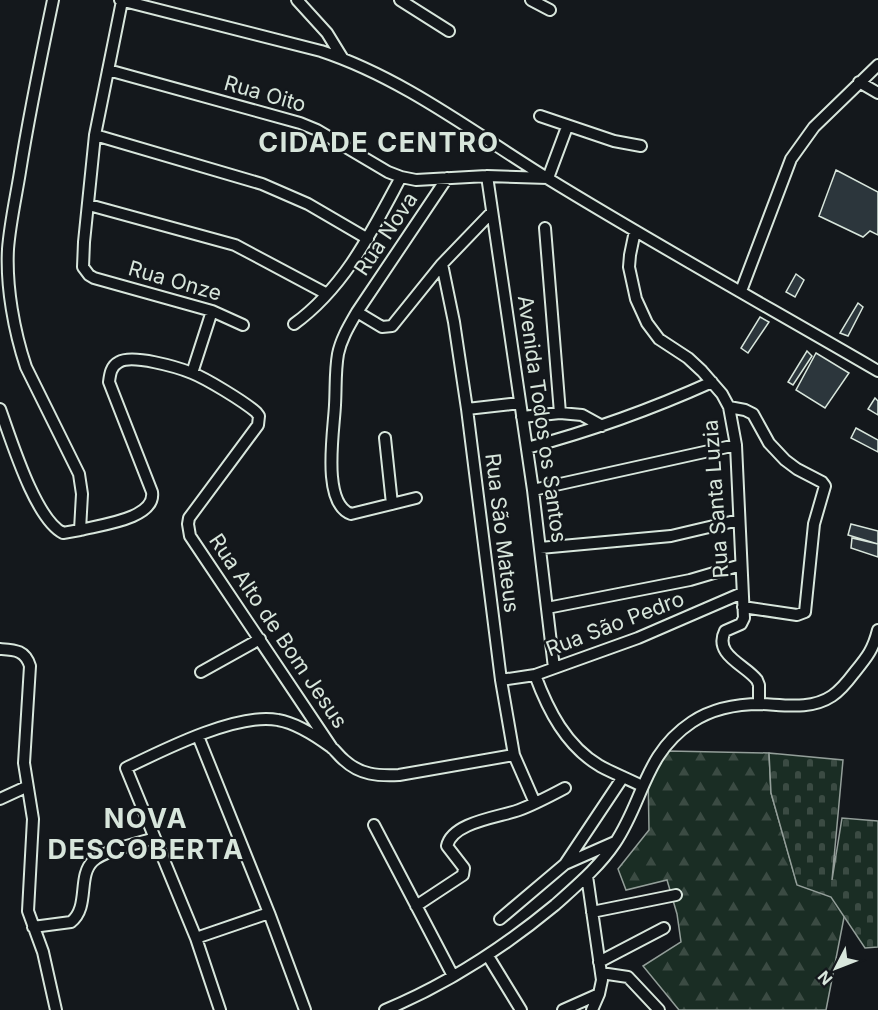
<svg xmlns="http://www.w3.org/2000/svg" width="878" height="1010" font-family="Inter,sans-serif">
<defs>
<pattern id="forest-firs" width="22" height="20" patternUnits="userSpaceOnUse" patternTransform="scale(1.5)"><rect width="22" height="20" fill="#1a2d24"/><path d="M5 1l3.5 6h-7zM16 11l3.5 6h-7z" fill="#3b4b43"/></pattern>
<pattern id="cemetery-stones" width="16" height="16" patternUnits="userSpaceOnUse" patternTransform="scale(1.5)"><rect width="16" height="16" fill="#1a2d24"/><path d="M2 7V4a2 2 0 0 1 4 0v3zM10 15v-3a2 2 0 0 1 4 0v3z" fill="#3b4b43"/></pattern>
</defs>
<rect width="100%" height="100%" fill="#14181c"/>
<path fill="url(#forest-firs)" stroke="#939e99" stroke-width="1.5" d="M669,751L769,753L771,793L797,884L847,902L826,1010H679L643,966L681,942L677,914L667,880L626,890L618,869L649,830L648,771Z"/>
<path fill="url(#cemetery-stones)" stroke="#939e99" stroke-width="1.5" d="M769,753L843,760L832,880L842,818L878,821V947L865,948L831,897L797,885L771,793Z"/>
<path fill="#2c363c" stroke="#d8e6dc" stroke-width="1.5" d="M836,170L878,192V235L870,231L863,237L819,216Z
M796,274L804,280L795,297L786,292Z
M858,303L863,307L848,336L840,333Z
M760,317L769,322L748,353L741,348Z
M807,351L812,356L793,385L788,382Z
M816,353L849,373L825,408L796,390Z
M875,398L878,401V415L868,409Z
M856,428L878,440V452L851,438Z
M851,524L878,531V544L848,535Z
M852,538L878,544V557L851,548Z"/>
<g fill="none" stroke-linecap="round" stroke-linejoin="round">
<defs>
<path id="minor" d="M120,0L321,51C403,78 474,133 547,178C656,245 768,307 878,371
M297,0L327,33L343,59
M400,0L449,31
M531,0L550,10
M122,1L95,135L84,242L83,267L89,275L94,278L212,311L243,325
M108,70L300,123L317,130L388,172L401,177L416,180L487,176L548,178
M859,82L878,93
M540,116L614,141L641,146
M95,135L262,184L308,204L368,239
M487,176L533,490L554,668
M548,178L567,127
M89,205L235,245L327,294
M545,228L560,413L582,415L602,426
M635,231L630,255L629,267L636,299L647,323L659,339L688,358L702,371L722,394L729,407L736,445L744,618L741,624L725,631C713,655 746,665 757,680L759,685V704
M442,264L454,322L467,409L501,680L514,755L535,803
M741,291L791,159L814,127L878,65
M357,312L382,327L392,326L442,264L492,212
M294,324C345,287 372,231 401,177
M192,373L212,311
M729,407L745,410L753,414L769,443L785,460L797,469L822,482L825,486L814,524L805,612L797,615L743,607
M0,409C11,439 35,519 63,533L80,530L82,494L79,474L26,367C14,331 6,287 8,249C10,223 16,197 20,172C29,114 41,57 53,0
M467,409L520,403
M522,417L560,413
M385,438L392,504
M527,448C591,431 652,409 712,382
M533,490L736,445
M416,498L351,514C321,503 334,430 335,405C336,388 335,371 338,354C341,339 349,326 357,312L447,178
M80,530C99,525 156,519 152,492L109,382C110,374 111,366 119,362C132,354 177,367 192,373C207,379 243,401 256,412L259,416L258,425L189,518L188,524L190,536L332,748
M540,548L671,536L739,520
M547,608L690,580L741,565
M0,649C15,650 25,650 30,666L24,763L33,819L28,911L43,952L56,1010
M201,672L260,639
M535,675C548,710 566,746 600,766C613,773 628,779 642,786
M501,680L535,675L638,638L742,593
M198,736L269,913L305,1010
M0,799L26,787
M374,825L453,976
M565,864L623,777
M587,876L602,980L599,994L592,1010
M416,906L463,875L464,868L447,846C452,822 500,817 519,810C535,804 550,796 565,788
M592,912L676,895
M500,919L565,864L615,842
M33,927L71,922C90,907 77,876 93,861C105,850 139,843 155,838
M196,938L269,913
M488,956L521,1010
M599,962L664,928
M601,973L628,977L659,1010
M220,1010L196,938L126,768C163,750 238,712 278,720C296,723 316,736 331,747C336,751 339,756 344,760C360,775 378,776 399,775L514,755
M385,1010C448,984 503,948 555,905C576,886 599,867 615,843C644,800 644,754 692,722C713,708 736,704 761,704C785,705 811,710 832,696C841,690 848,681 854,673C867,657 873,650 878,630
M563,1010L599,994"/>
</defs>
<use href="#minor" stroke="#d8e6dc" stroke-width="14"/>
<use href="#minor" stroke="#14181c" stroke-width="10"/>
</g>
<g text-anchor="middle" stroke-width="4.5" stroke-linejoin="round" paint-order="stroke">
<g font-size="21" fill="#d8e6dc" stroke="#14181c">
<text transform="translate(265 94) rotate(16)" y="7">Rua Oito</text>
<text transform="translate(386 234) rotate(-56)" y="7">Rua Nova</text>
<text transform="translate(175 281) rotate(16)" y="7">Rua Onze</text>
<text transform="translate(542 419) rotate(82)" y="7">Avenida Todos os Santos</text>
<text transform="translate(716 499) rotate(-94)" y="7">Rua Santa Luzia</text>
<text transform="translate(502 533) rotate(83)" y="7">Rua São Mateus</text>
<text transform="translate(615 624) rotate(-21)" y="7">Rua São Pedro</text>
<text transform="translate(278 631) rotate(56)" y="7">Rua Alto de Bom Jesus</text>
</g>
<g font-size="27" font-weight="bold" letter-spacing="1.5" fill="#d8e6dc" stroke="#14181c">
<text x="379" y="152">CIDADE CENTRO</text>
<text x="146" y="828">NOVA<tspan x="146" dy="31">DESCOBERTA</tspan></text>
</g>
</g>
<g transform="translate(836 968) rotate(228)" stroke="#14181c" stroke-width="4.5" paint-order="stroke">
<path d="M0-4.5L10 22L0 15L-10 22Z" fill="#d8e6dc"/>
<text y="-9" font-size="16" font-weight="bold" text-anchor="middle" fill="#d8e6dc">N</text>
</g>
</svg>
